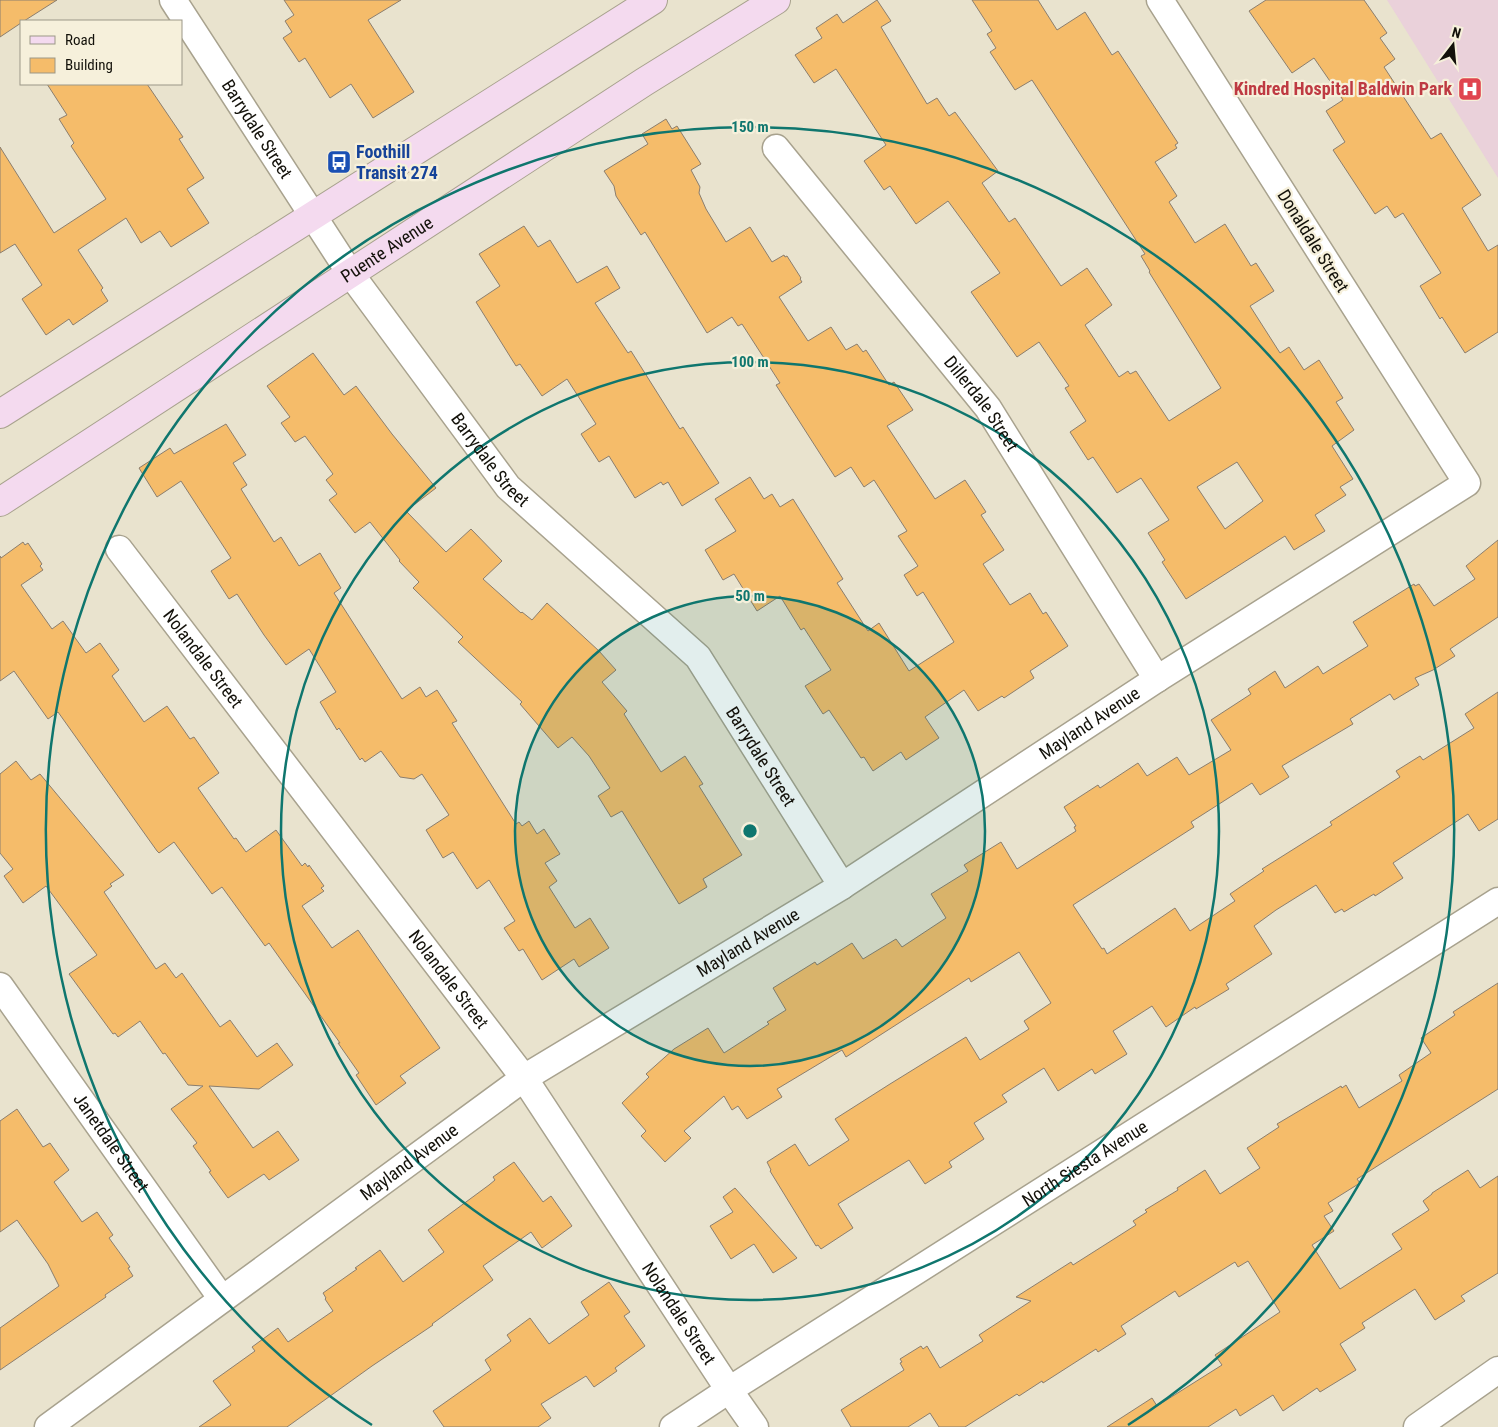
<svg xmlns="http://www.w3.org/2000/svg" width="1498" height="1427" font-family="'Roboto Condensed',sans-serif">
<rect width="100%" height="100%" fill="#e9e3ce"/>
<path fill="#ead1da" d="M1387,0H1498V178Z"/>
<path fill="#f5bc6a" stroke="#8b7e6e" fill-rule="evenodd" d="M0,0H57L24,21H21V23L0,37Z
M284,0H401L368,20L414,92L373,118L351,84L330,98L305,58L299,62L283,38L292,32L285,21L294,15Z
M877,0L891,21L881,27L927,104L937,98L949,116L955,112L998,171L982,183L1009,222L1015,218L1061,286L1087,268L1112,305L1085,325L1119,377L1128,371L1130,374L1136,371L1169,421L1221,388L1149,272L1150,271L1141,256L1145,254L1032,80L1015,90L990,52L996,48L987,34L992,31L972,0H1038L1057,30L1085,12L1112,55L1118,51L1178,143L1175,145L1177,148L1155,162L1177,196L1169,202L1195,243L1225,224L1251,266L1256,263L1274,291L1250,306L1280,353L1289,347L1304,370L1319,360L1343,398L1336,402L1354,430L1332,446L1353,479L1340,487L1346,495L1315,515L1325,531L1294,550L1285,536L1186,599L1162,562L1165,560L1148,533L1169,520L1141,478L1117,493L1093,457L1088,460L1070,432L1086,421L1065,388L1069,386L1039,342L1017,357L971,292L1000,273L970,231L948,201L916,224L890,186L884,190L864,161L886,145L836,69L814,83L795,55L822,38L816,28L837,14L843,23ZM1237,462L1263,501L1225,529L1197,487Z
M1266,0H1364L1387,33L1380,38L1395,59L1384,67L1431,139L1441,133L1481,195L1462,208L1488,251L1498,245V332L1465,353L1442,317L1440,319L1420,286L1441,273L1403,213L1395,218L1387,206L1375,214L1333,150L1345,142L1326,111L1343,100L1314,58L1292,73L1249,11Z
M47,84H147L183,137L179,139L204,178L187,189L209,223L171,247L160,231L141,243L126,218L78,250L103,288L101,290L108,301L73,325L69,319L46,335L22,299L42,285L15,244L0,253V147L54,233L106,199L71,146L74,143L59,119L67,115Z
M666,119L672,129L677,126L701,164L691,170L700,187L699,193L706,209L726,242L750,227L772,262L784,255L785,257L787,256L801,278L800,279L802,282L779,297L808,341L831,327L846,350L857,344L863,352L866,350L889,385L894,382L913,410L887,426L935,499L965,480L986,512L981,515L1004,550L983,564L1010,605L1030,593L1043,614L1046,612L1068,646L1030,671L1034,678L1004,698L1002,696L978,711L964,690L925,717L939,738L906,760L901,752L873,771L864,757L861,758L829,710L823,714L805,686L831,670L804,628L801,630L780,596L757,611L734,574L723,580L705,550L736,531L715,499L750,477L764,499L772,494L780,507L793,499L843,579L837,583L868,631L879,623L909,671L954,642L923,592L917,596L904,575L918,566L898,536L907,531L874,480L864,487L851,467L835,477L776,385L780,383L742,324L738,326L732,317L707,333L645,232L641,235L616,196L614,186L604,171L648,144L642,134Z
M524,226L538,247L550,240L577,283L607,266L620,288L595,303L628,353L631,351L680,429L683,427L719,483L682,506L668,482L663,485L661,482L635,498L609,456L599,462L581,434L596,424L567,379L542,396L520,364L516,366L476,302L500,286L479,254Z
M313,353L344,395L356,386L392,434L436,488L406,511L446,552L471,529L502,561L483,579L521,613L522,612L532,620L547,603L599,651L616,670L602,682L627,711L624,714L661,772L685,756L703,784L699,786L742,855L703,879L707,887L679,904L622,811L611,817L598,796L610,788L589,756L572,737L558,748L520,704L522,702L458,642L463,637L413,588L419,582L399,561L400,560L370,522L355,533L329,500L337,494L326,480L333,474L305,436L295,442L281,423L290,417L267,386Z
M226,424L246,455L233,463L247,485L241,489L274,542L281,537L299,566L320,553L341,588L334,593L402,699L420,687L426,697L437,690L457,721L452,723L516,824L519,822L522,826L529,821L537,834L544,829L560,854L545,863L557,881L549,887L575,928L590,918L609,948L579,967L574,959L542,980L523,949L519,951L504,928L515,921L489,880L477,889L453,852L443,858L426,830L449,815L422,774L414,779L400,777L381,751L365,762L362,758L360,760L339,728L337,730L320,702L336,692L309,649L286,665L264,635L237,594L229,599L211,571L231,558L181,481L157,497L139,468L170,448L174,454Z
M1498,540V617L1450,649L1455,656L1433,670L1415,678L1419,685L1394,700L1390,694L1350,719L1353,724L1282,766L1289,777L1260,795L1252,783L1191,822L1194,827L1073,905L1102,949L1104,948L1107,954L1175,908L1190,931L1235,901L1230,894L1264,871L1262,869L1332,825L1330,822L1400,777L1396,771L1420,756L1423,760L1474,728L1465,714L1498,692V819L1479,831L1468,814L1393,863L1403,878L1375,896L1374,894L1344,912L1342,909L1335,913L1316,885L1276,910L1254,926L1272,954L1226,984L1229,989L1196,1009L1195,1007L1166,1027L1152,1006L1113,1031L1127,1054L1095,1074L1092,1069L1058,1091L1044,1068L1002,1095L1007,1102L974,1123L984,1139L949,1162L952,1167L925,1184L909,1160L838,1204L853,1228L821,1249L818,1245L816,1246L770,1171L771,1170L767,1162L795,1144L809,1166L849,1140L835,1119L890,1084L966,1037L980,1060L1029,1029L1024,1021L1051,1003L1019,952L971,982L969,978L846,1057L842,1050L777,1089L782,1097L747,1119L738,1106L732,1110L724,1096L684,1131L691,1138L665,1162L641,1136L646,1131L622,1103L649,1077L646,1074L674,1049L708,1028L724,1053L769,1024L767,1022L786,1010L773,988L815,962L817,965L852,943L863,959L896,939L902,947L946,918L931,894L968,871L964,865L1001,842L1017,869L1076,831L1074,827L1076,826L1064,807L1098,785L1100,788L1138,763L1147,776L1177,757L1189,775L1231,750L1211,720L1251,694L1248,689L1275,671L1285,688L1318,666L1323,674L1368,646L1353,622L1414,584L1415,586L1419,584L1434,606L1475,579L1466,566Z
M23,542L25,545L28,543L42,564L40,566L43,570L21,585L52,629L63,621L86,653L100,643L119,670L112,676L144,722L167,706L190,739L194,737L219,773L198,788L234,839L236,838L246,852L276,830L302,866L305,863L308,867L309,865L324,886L321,888L324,891L302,906L332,948L358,930L440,1048L400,1076L406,1083L376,1105L356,1075L359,1073L338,1043H340L269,943L265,946L222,887L212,894L174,842L159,853L157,851L58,712L48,719L14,671L0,681V556L1,558Z
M16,761L31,780L40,774L124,875L110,884L112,886L104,892L156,969L165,963L176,978L182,973L220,1027L230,1020L257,1057L277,1043L293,1065L259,1089L209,1086L253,1148L278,1131L299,1160L269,1180L264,1174L228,1198L209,1172L211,1171L193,1146L197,1143L171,1109L203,1086L188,1085L165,1053L163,1054L140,1021L118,1037L115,1033L113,1034L69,974L97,955L46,886L23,903L4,876L13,869L0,853V774Z
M1498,983V1089L1357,1179L1360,1183L1328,1203L1333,1211L1324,1216L1334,1231L1312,1245L1340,1289L1402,1249L1392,1234L1429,1210L1423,1201L1432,1194V1193L1468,1170L1480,1188L1498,1176V1273L1461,1296L1465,1301L1435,1320L1415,1289L1362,1323L1365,1328L1340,1344L1356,1370L1320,1392L1317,1388L1283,1411L1273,1395L1240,1416L1236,1409L1208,1427H1107L1152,1398L1157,1406L1222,1365L1215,1355L1280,1312L1248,1261L1238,1267L1235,1262L1179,1297L1175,1291L1121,1326L1126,1334L1098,1352L1096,1349L1043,1383L1042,1381L1019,1396L1017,1394L965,1427H939L930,1413L908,1427H851L841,1410L904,1370L900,1363L902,1362L900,1359L921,1346L923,1349L927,1346L940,1368L983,1341L979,1335L1031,1301L1016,1297L1071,1262L1073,1265L1136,1225L1133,1221L1147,1212L1145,1210L1178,1190L1177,1188L1205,1170L1220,1194L1260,1168L1247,1148L1279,1127L1277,1124L1341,1086L1342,1088L1346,1085L1359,1108L1402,1081L1399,1075L1431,1053L1421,1038L1455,1015L1453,1012Z
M17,1109L43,1147L50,1143L69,1170L54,1182L82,1222L97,1212L113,1235L109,1238L130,1267L128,1268L133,1276L105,1295L106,1297L0,1370V1328L59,1286L48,1264L17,1220L0,1232V1121Z
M514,1162L543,1202L551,1196L572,1226L542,1248L531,1232L483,1266L493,1280L432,1324L433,1325L372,1366L287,1427H199L231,1405L213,1381L255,1351L252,1347L278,1328L288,1342L333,1311L325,1299L326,1298L323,1293L357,1269L355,1268L380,1250L403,1282L444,1252L428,1230L489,1185L495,1180L493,1177Z
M735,1188L797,1258L773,1273L754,1244L731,1259L710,1226L733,1212L723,1197Z
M609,1282L630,1312L624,1316L645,1346L615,1368L617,1371L594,1387L586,1376L541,1404L551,1418L538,1427H444L433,1411L491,1370L485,1360L511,1341L507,1335L530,1318L549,1344L589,1315L581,1302Z"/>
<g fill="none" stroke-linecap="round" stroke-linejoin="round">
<defs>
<g id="street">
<path id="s1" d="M173,0L350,273L508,487L698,657L842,886"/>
<path id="s2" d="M776,148L988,408L1157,679"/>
<path id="s3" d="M119,549L524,1078L729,1390L755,1427"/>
<path id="s4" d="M0,986L222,1299"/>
<path id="s5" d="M48,1427L524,1078L842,886L1157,679L1467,483L1160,0"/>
<path id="s6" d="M673,1427L729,1390L1498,901"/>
<path d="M1417,1427L1498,1370"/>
</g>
<g id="secondary">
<path d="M0,414L653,0"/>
<path id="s7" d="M0,502L644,82L776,0"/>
</g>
</defs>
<use href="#street" stroke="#a8a28e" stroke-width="29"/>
<use href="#secondary" stroke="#a8a28e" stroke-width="30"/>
<use href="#street" stroke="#fff" stroke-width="26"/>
<use href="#secondary" stroke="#f4daef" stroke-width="28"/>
</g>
<circle cx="750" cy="831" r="235" fill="#0f766e" fill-opacity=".12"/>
<g fill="none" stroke="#0f766e" stroke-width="2.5">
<circle cx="750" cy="831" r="235"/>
<circle cx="750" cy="831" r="469"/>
<path d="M372 1425A704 704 0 1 1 1128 1425"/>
</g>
<defs>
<symbol id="hospital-square" viewBox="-11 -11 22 22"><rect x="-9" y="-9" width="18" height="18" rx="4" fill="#e0444e" stroke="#f6f0db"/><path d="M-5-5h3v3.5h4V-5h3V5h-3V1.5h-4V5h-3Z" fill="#fff"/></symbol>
<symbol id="bus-square" viewBox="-11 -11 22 22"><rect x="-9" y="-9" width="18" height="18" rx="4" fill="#1a4fb4" stroke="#f6f0db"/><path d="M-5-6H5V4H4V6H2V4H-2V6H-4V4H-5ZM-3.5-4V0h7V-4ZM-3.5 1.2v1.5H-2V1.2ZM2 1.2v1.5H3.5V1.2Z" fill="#fff"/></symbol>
</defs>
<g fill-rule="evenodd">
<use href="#hospital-square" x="1456" y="75" width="28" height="28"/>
<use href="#bus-square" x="325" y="148" width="28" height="28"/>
</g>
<g text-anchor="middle" stroke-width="4.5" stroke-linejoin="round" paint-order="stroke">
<g font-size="18" font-weight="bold" fill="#be3a42" stroke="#f6f0db" text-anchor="end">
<text x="1452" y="95">Kindred Hospital Baldwin Park</text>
</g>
<g font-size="18" fill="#13110a" stroke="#f6f0db">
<text dy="6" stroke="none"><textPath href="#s1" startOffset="154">Barrydale Street</textPath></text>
<text transform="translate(1313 241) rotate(58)" y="6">Donaldale Street</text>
<text dy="6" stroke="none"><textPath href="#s7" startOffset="462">Puente Avenue</textPath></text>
<text dy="6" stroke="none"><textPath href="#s2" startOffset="328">Dillerdale Street</textPath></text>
<text dy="6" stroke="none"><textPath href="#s1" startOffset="559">Barrydale Street</textPath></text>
<text dy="6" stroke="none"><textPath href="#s3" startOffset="138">Nolandale Street</textPath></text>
<text dy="6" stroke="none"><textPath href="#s5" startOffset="1258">Mayland Avenue</textPath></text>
<text dy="6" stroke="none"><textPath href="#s1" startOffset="964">Barrydale Street</textPath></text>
<text dy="6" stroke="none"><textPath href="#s5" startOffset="852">Mayland Avenue</textPath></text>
<text dy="6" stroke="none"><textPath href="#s3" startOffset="542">Nolandale Street</textPath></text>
<text dy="6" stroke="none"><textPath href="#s4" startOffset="192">Janetdale Street</textPath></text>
<text dy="6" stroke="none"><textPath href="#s5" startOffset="448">Mayland Avenue</textPath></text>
<text dy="6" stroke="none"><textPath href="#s6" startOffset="489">North Siesta Avenue</textPath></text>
<text dy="6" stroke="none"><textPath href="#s3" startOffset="948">Nolandale Street</textPath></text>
</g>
<g font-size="18" font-weight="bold" fill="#164399" stroke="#f6f0db" text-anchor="start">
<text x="356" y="158">Foothill<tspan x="356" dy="21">Transit 274</tspan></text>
</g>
</g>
<circle cx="750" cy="831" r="8" fill="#0f766e" stroke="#f6f0db" stroke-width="2.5"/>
<g font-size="15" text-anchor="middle" font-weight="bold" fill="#0f766e" stroke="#f6f0db" stroke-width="4.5" stroke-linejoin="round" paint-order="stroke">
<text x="750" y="132">150 m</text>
<text x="750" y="367">100 m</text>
<text x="750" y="601">50 m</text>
</g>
<rect x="20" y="20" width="162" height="65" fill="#f6f0db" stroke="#9b9787"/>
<rect x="30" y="36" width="25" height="8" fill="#f4daef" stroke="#9b9787"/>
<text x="65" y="45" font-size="15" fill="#13110a">Road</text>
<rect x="30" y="58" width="25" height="15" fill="#f5bc6a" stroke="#9b9787"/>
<text x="65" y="70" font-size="15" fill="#13110a">Building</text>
<g transform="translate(1453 45) rotate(16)" stroke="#f6f0db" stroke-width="4" paint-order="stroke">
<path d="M0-4L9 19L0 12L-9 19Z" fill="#13110a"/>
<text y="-8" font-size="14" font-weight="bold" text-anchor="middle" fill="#13110a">N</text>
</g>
</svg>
